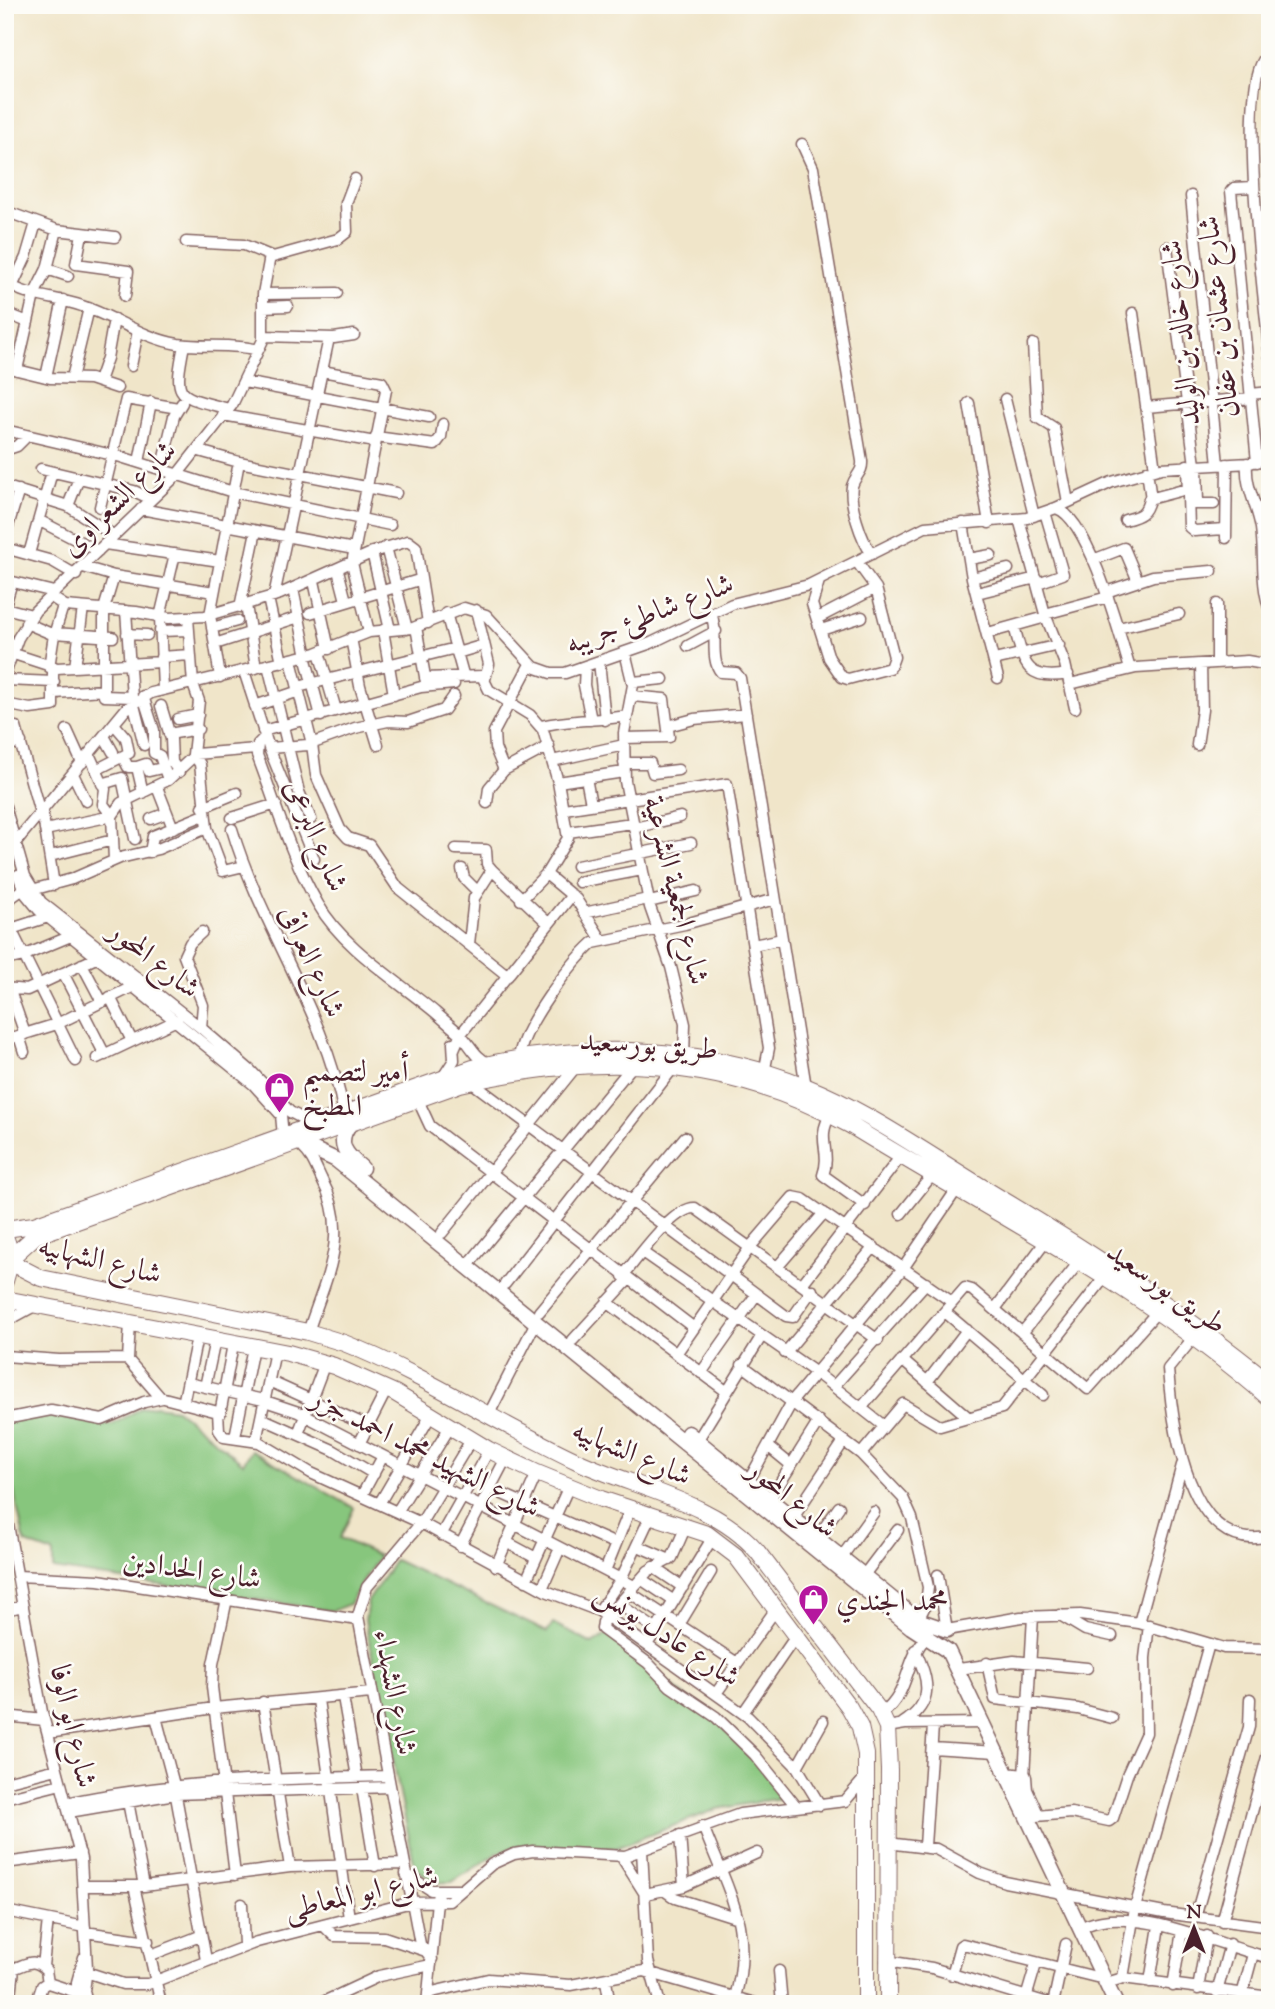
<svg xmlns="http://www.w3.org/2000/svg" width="1275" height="2009" font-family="'Sorts Mill Goudy',Amiri,serif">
<rect width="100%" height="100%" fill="#fdfcf7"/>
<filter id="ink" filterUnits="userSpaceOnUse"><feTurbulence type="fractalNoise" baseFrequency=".0143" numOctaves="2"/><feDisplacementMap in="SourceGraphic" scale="14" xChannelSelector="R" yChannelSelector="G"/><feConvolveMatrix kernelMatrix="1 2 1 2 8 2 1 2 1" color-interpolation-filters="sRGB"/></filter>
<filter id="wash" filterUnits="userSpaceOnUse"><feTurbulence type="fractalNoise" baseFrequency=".00686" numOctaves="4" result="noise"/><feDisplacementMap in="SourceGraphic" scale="28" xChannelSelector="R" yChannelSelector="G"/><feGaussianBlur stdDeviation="1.57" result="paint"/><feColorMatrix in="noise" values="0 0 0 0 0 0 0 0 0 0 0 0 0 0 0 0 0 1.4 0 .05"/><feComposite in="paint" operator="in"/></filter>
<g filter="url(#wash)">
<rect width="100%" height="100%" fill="#f0e5c9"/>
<path fill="#87c67d" stroke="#687254" stroke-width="2" d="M156,1406L176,1409L243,1463L252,1450L354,1508L340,1538L379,1556L349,1604L333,1611L53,1569V1553L25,1543L5,1451V1420L34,1414L112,1425L141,1408Z
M395,1560L547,1632L553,1623L592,1644L608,1634L732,1734L787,1797L717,1809L616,1848L517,1846L498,1853L452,1882L430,1883L432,1879L417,1870L414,1863L365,1620L368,1601Z"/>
</g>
<g filter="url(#ink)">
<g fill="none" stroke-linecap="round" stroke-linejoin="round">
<defs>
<path id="minor" d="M1270,54C1233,68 1266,315 1270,357
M802,144L813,168L862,461C863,473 855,475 852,486C849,503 861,540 872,554
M1253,187L1234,188L1231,191L1257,462
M1191,196L1218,464
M5,211L57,230L115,237
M82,234L76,264L128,271L125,296
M186,242L244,245L273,257L338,239L347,232L346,203L355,179
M1167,247L1195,465
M47,269L68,276
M5,282C28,298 57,297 82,306C115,317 143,338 178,344C205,348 232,343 258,350
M12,287L26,257L36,223
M263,294L337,293
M263,307L288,306
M5,313L28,322
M1133,313L1155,469
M264,336L334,338L354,335
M1033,344L1037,417L1054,428L1068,502
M184,345C173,400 177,395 229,409
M131,366L138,331
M5,367L50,378L90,379L117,388
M17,370L34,295L47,269L57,230
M322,371L382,382L386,390L352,563L369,632
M46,377L63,300
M72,378L89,308
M99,381L107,358L114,319
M244,382L429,417
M1251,394L1270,392
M1005,399L1034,516
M969,403L989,523
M1146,407L1251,398
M223,415L375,442
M5,430L121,457L233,492L390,525
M376,437L435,445L441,437L443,424
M5,450L17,446L27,436
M199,451L239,462L396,493
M139,462L151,402
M1247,463C1245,488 1257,504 1261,528C1265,556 1260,583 1270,610
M1187,465L1189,527L1194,531L1225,529
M1197,465L1198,504
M41,469L134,491L151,499
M161,470L174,416L182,403
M1147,471L1151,499
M10,488L68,506L113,535
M1194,504H1214
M68,506L79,478
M100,507L126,399L178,408
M1056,508C1089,518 1120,636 1130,669
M141,509L354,549
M1019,519L1045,614L1065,664L1075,708
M1125,520C1140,516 1146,514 1149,499L1187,489
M40,521L98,551
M963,523L972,578L998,678
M5,536L19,490
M1226,538L1227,464
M105,544L220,561
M386,547L407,629
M5,548L52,561L76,575
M372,552L390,630
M29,554L52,472
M969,559L991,555
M1093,560L1124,548L1138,581
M83,567L114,576L214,592
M338,570L346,601
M114,576L104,609V696L132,697
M972,578L1008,569
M5,580L54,592
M314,581L329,649
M819,581L812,604L829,658L842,677L848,679L890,668L894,657L876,588L857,562
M1038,583L1063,574L1045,512
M293,589L307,656
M1106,592L1153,576L1212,571
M977,593L1036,578
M50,596L65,606L136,612L169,618L205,616L280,594L376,551L408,541L416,547L428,623
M274,596L329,338
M268,598L282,662
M5,605L12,582
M246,605L256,668
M240,607L256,531
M5,608L32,615
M476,610L489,664L485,679
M126,611L132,697L144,745
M310,613L419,580
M446,613L463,674
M711,614C719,631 709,659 721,672L736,673L740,678L806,1087
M1045,614L1108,597
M188,618L193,684L199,701L193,754L200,764L207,828L223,871L244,866
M818,618L876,588
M26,623L54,635
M1014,626C1024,662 1024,682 1068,674
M416,627L426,682
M212,628L237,621
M1118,628L1179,614
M383,630L394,695
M821,630L862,617
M160,631L189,630
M54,633L113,637
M988,633L1046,617
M127,634L147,635
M351,638L360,686L378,745
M215,644L299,617
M688,646L716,631
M8,652L57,668L161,662
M319,652L336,710
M625,652L633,685L624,733L625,781L650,907L671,967L685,1024L684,1057
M457,653L484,645
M305,656L321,716
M161,657L190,655
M291,660L312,744L316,775L340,829L348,838L369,845L398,888L508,976
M994,660L1059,645
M599,661L605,720
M1217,663V604
M268,665L299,792L311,819
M585,666L584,685L591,720
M49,667L54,635L63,606
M75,667L83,608
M244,671L269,748L314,859
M5,674L18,638L35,611L177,475L232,405L263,340V294L270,256
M220,677L210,615L239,462
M425,678L482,676L489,690L530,715L543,730L558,782L568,838L546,874L521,900
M5,680L54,682
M633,682L663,679
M1070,684L1136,668L1247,661L1270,665
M298,687L456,648
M163,690L160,617L175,554
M54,693L104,690
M143,696L154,730V753L160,756L168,780
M5,704L30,709L53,706V667
M161,706L171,739L172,762L179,772
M255,706L299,691
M178,719L198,715
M541,726C570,719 598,721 627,716
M668,726L694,719L746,714
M16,727L40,813
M67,730L82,763
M263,731L421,687L454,684
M169,734L198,729
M104,736L113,752
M265,737L258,744L257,755C276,804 291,858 318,904C343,948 398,981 436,1013C444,1020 452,1027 460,1034C471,1045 475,1058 490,1064
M624,738L669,737L664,699L632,696
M1197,745L1202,710L1201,664
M5,746L21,742
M269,748L308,745L355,728L388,721L408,722L444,710L454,696
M89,754L105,789L103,804L112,816L114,860
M123,757L128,767H137L143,793
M552,761L624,745
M624,763H650L653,773L678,770
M137,767L146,764L149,771L162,768
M96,770L129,753L126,738L114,724
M504,770L549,746
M73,774L86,801
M586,778L591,804
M558,782L624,772
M102,784L122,778L135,839
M157,787L173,828
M487,803L489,788L504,770L495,748L494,732L530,664
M5,806L25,876L41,902L201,1028L251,1071L290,1112L315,1125
M203,807L237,793
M564,809L727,784L769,1048L764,1073
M42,810L54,885
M232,818L276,804
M151,819L167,813
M634,828L680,817
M232,829C261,927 326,1013 344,1114
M45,830L112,816L121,803L168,780L196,754L256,749
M568,832L632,823
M456,849L486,850L487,864L492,870L549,924
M150,852L153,836L204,815
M5,855L126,709L151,693L316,653L369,632L413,628L464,608L486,615L534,667L551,673H565L651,643L732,604L809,585L925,527L1027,518L1056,508L1112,482L1161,468L1250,463L1270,457
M50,856L113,840
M577,866L691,843
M462,869L464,878L478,892
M546,874L576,899L601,939
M18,875L25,893L39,910L253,1084L281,1115L283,1136
M579,882L642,870
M32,890L72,879L120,858L158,849L207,828
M5,902L23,889
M649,902L696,891
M584,913L648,899
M5,917L76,1061
M11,929L48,917
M469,944L474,898L492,870
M753,945L782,939
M5,960L23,956L71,936
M82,964L102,1002
M63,973L105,1055
M5,988L27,990L98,957
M9,988L25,1034
M110,997L132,1041
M201,1028L203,1005L184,956L190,943L202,932
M19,1036L24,1052
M5,1040L57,1024L134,986
M454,1049L460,1035L572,895
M97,1058L177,1020
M519,1058C522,1027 570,964 593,943L685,924L775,899
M443,1077L454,1060L453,1043
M471,1082L786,1316L793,1317L812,1290
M417,1098L430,1126L694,1328
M831,1114C815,1139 832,1150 823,1175L865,1205
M302,1147C313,1157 316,1168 322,1180C351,1234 326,1277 308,1332
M901,1214L933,1174
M442,1233L578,1064
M642,1252L815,1372L884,1426
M473,1259L634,1064
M779,1265L824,1213
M623,1276C637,1259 673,1207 695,1208L878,1340
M803,1283L901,1156
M505,1284L674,1067
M607,1302L726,1391
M995,1309L1046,1241
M539,1312L685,1137
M945,1312L1043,1395
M5,1322L36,1305
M130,1322L128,1360L160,1397L218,1412L219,1430L224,1437L259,1442L311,1473L421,1523L546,1591L599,1611L748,1717L797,1767L820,1805
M1022,1333L1080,1261
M1194,1337L1168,1369C1172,1423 1188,1557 1270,1536
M573,1340L628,1280
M785,1353L874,1247
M676,1354L751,1246L793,1197L803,1199L952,1302
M5,1356L59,1360L128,1359
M902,1360L969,1418
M742,1365L861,1454L903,1498L912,1518L928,1587L926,1604L918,1620
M701,1373L756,1295
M269,1381L368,1426
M927,1382L967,1330
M188,1383L259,1399L298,1412L634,1586
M834,1386L926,1283
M205,1387L215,1340
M183,1404L197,1337
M862,1407L965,1288L972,1290L1088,1389L1158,1311
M220,1414L233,1344
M489,1414L536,1322
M261,1418L333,1450L374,1474
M5,1419L51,1410L102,1420L144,1402L162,1398
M298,1434L325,1363
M235,1437L253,1347
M256,1441L275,1351
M697,1441L761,1337
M359,1444L387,1389
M769,1447L791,1465
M861,1454L903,1404L940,1426L1002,1408L1105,1277
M748,1482L793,1400L904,1267L957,1189
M489,1488L616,1544
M362,1495L383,1456
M770,1499L819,1421
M379,1504L431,1415
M5,1508L42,1712L81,1859L87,1968L84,1991L87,2004
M397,1512L450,1427
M793,1518L844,1441
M686,1526L672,1558L648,1571L603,1622L602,1629L648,1663L670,1686L716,1717L755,1755L796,1806
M441,1535L489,1450
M817,1538L839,1507
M506,1542L536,1558
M460,1546L506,1458
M638,1546L670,1560
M841,1558L874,1512
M496,1566L537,1473
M653,1567L683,1587
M605,1571L630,1509
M864,1575L898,1530
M938,1575L947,1630L1021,1617L1080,1615L1139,1623L1224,1648L1270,1649
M18,1576L98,1580L358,1620
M641,1579L674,1601
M526,1581L569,1486
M542,1589L560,1548
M629,1592L737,1663
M227,1599L213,1664L212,1687L235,1875
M619,1604L657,1630
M5,1610L23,1606
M599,1611L621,1579L651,1515
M1060,1615L1085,1630L1112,1636
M1139,1623L1182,1465
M679,1625L711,1572
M647,1645L713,1537
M987,1663L995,1699L1078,1709L1112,1718
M959,1669L1014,1661L1087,1668
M717,1692L776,1609
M343,1697L357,1777
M318,1700L349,1918
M263,1702L290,1867
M743,1713L796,1636
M882,1714C911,1691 903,1664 926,1637
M5,1716L44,1720
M156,1717L174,1785L206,1960
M903,1723C935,1703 929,1679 915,1650
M887,1727L905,1724L983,1723
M48,1733L214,1708L371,1693
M932,1748L996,1752
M797,1767L823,1721
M1024,1777L1033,1616
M5,1782L57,1769
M362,1788L375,1866
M127,1796L144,1886
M5,1798L61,1784
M66,1803C173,1780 279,1779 387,1776
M69,1812L175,1794L390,1787
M1036,1816L1071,1813L1109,1821L1113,1818L1127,1775L1146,1733L1145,1658L1149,1625
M703,1826C726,1887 755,1930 735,1997
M680,1835L684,1886
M888,1843L936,1849L980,1873L1005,1882L1164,1913L1270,1927
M925,1846L933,1726
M642,1850L648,1961L660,2004
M621,1856L645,1894
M5,1863L80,1853
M406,1874L431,1890H460
M84,1886H144L290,1867L405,1864
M134,1886L161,2004
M665,1891L675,1898L738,1918
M645,1894L684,1886L757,1853
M242,1904L244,1945
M5,1911L85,1927
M1195,1918L1249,1727L1250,1699
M1222,1922L1270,1746
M323,1925L334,1936L384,1937L423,1950
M1087,1925C1136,1905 1220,1946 1270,1958
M1267,1927L1270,1911
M85,1932L148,1941
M151,1955L200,1936
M432,1959L420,1944L358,1616L367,1587L421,1523L471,1440
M886,1961L932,1968L1051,2004
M43,1966L48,1920
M5,1970C22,1970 31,1953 46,1970L48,1983L76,1992
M779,1971L782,2004
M86,1972L123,1984H148L257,1942L412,1902L449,1901L492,1864L514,1854L533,1851L625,1856L740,1814L845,1801L865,1778
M952,1975L960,1946L963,1944L1104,1979
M1123,1978L1135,1908L1209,1644
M606,1981L610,2004
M1113,1981L1123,1978L1270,1997
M1150,1982L1159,1926
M1173,1986L1182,1931
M1198,1989L1207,1936
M1217,1992L1230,1944
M428,1993L488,1979L571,1985L644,1971L758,2004
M1242,1995L1253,1954
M1026,1998L1036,1964
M10,2004L14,1969
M36,2004L42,1986L48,1982
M77,2004V1982L84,1957
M319,2004L379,1976L431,1965
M427,2004L438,1891
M1053,2004L1066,1944"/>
<path id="major" d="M350,1124C335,1143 346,1155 362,1168
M300,1143L336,1160L911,1627L948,1651L1116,2004
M688,1433L918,1620L947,1630
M1006,1775L1024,1777L1025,1790L1035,1812"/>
<path id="highway" d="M5,1229L34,1225L473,1068C586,1040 714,1045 821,1093C881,1120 938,1161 995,1195C1091,1252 1183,1312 1270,1383
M5,1236L12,1257L5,1281
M12,1257L35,1236L460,1084C596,1052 725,1056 850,1125C992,1213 1144,1287 1270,1399
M12,1263L41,1278L308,1332L344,1343C425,1375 498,1424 577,1461C635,1488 715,1502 757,1551L879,1710L887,1727L889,1770L888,2004
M5,1299L288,1353L334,1366L395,1393L489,1450L537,1473L601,1499L707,1534L736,1556L849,1707L860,1727L866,1754V2004"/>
</defs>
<use href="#minor" stroke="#846462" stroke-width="13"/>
<use href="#major" stroke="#846462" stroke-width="17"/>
<use href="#highway" stroke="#846462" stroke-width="18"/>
<use href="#minor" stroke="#fff" stroke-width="10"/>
<use href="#major" stroke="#fff" stroke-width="14"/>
<use href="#highway" stroke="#fff" stroke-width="16"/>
</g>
</g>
<defs>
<symbol id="shop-pin" viewBox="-11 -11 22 30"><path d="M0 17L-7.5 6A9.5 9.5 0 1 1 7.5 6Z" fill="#b5179e" stroke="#fdfcf7"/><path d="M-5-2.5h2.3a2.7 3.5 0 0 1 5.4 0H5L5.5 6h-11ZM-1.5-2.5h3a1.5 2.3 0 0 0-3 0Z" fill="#fff"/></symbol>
</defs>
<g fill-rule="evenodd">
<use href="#shop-pin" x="262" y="1070" width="35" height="47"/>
<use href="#shop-pin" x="796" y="1582" width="35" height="47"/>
</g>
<g text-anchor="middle" stroke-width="5" stroke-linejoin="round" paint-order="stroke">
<g font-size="30" fill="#4a1f2b" stroke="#fdfcf7">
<text transform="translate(1218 317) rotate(-96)" y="10">شارع عثمان بن عفان</text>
<text transform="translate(1180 333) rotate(-96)" y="10">شارع خالد بن الوليد</text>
<text transform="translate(118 498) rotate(-45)" y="10">شارع الشعراوى</text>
<text transform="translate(649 613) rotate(-21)" y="10">شارع شاطئ جريبه</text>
<text transform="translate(317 835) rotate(67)" y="10">شارع البرعى</text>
<text transform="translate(677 890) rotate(76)" y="10">شارع الجمعية الشرعية</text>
<text transform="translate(155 959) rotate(38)" y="10">شارع المحور</text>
<text transform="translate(313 961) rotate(66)" y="10">شارع العراقى</text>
<text transform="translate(649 1044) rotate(4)" y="10">طريق بورسعيد</text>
<text transform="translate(100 1259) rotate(14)" y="10">شارع الشهابيه</text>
<text transform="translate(1167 1287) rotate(35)" y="10">طريق بورسعيد</text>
<text transform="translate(426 1452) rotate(27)" y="10">شارع الشهيد محمد احمد جزر</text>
<text transform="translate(632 1452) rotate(23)" y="10">شارع الشهابيه</text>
<text transform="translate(793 1498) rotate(39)" y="10">شارع المحور</text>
<text transform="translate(192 1569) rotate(8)" y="10">شارع الحدادين</text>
<text transform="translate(668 1634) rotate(33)" y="10">شارع عادل يونس</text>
<text transform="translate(396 1692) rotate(79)" y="10">شارع الشهداء</text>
<text transform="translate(74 1726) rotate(77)" y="10">شارع ابو الوفا</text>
<text transform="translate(361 1892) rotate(-13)" y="10">شارع ابو المعاطى</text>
</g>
<g font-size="30" fill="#4a1f2b" stroke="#fdfcf7" text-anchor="start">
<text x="302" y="1081">أمير لتصميم<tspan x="302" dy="34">المطبخ</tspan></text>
<text x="836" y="1610">محمد الجندي</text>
</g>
</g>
<rect width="1275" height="2009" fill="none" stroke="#fdfcf7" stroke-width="28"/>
<g transform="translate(1194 1928)" stroke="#fdfcf7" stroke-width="5" paint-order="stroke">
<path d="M0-5L12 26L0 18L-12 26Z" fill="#4a1f2b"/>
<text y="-10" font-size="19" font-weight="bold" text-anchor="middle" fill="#4a1f2b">N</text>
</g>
</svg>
